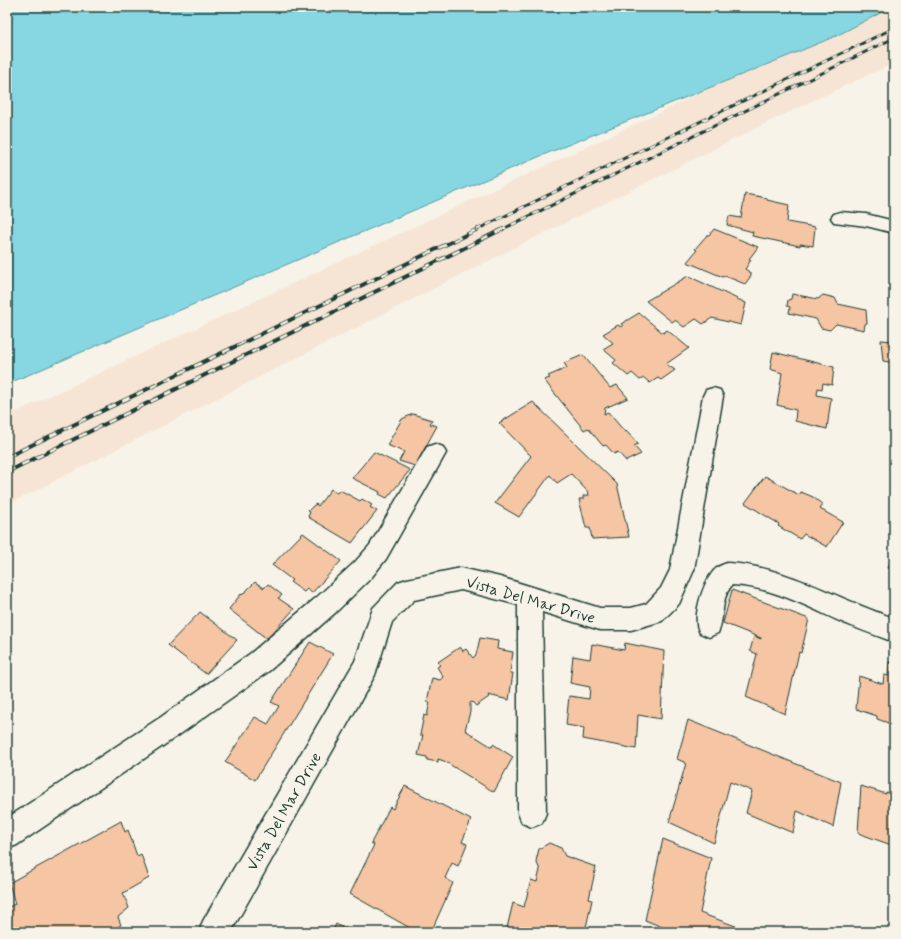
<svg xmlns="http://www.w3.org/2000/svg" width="901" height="939" font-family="Mynerve,sans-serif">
<rect width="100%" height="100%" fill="#f7f3e8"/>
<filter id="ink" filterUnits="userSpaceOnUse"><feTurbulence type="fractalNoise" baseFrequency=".025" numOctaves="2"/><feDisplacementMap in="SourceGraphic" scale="8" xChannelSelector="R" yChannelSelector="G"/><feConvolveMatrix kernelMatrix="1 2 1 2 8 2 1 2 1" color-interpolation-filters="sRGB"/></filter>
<g filter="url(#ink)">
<path fill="#f6e5d4" d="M874,7H894V63L789,112L496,257L7,505V416L657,114Z"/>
<path fill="#87d7e3" stroke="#5d999d" d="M7,7H892L836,36L793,54L543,155L7,384Z"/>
<path fill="#f5c5a4" stroke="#1f3d34" d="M745,194L767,198V200L789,205L787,222L815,227L813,246L800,244V246L752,236L753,232L727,225L729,216L741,218Z
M714,229L758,247L749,259L751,260L745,269L751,273V276L745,284L725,276L723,277L687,262L697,250L695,249L707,235H709Z
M688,276L746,303L741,325L712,318L703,324L696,319L684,327L675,320L672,322L646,301Z
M792,294L818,299L823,295L835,298L838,304L866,310L867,323L865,324L864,330L836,324L830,330L821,328L816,319L789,313L790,307L787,306L788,300L791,299Z
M639,313L663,333L667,330L689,348L666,364L675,370L661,380L658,378L650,383L644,378L640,380L632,373L628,376L613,363L616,360L603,349L613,343L603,334L618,325L621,327L623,326L621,324Z
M881,340L894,341V363L883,361Z
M773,352L834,367L832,385L823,383L822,389L818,388L817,395L831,398L827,429L795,421L796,410L777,405L782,373L770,369Z
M583,355L610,388L617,385L628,398L605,408L604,414L608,412L625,432L626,431L638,444L634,446L641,454L626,461L618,452L614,454L606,445L603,446L588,428L584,430L544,380L550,378L548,376L567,368L564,363Z
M533,402L617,484L629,537L592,539L590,528H586L579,499H583V496L589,495L588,492L571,474L557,483L550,475L519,517L495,503L531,456L499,423Z
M413,414L432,420L430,424L437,426L415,466L399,461L404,452L387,445L402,419Z
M374,452L410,470L387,498L379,494L380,492L352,478Z
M765,476L799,495L801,492L813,497L823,505L820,509L843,522L827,547L804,534L800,539L778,526L779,524L745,503Z
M331,489L337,493L340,490L360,501L362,499L372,505L370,507L377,511L352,543L308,517L310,512L308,511L313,506L316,504L318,506Z
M303,533L341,561L312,593L307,589L304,592L290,582L292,580L272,565Z
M891,558L894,559V570L888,568Z
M255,582L264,588L268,584L282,595L278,598L294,609L267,639L229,609L241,594L242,595Z
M732,590L809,619L801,653L799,652L785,714L746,697L757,654L750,651L754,636L761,639V638L723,623Z
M200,612L237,640L206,674L168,645Z
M480,638L498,641L497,649L513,652L510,673H513L509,700L488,695L489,697L476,706L472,702L470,703V712L465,730L492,747L493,744L513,757L494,792L444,761L438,759V762L427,760V757L418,755L423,735H420L424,715L427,716L430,702H427L432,678L440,680L443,677L437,667L440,665L438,662L460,647L463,651L466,649L473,658L476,655Z
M310,642L333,654L255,780L225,762L255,717L268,724L279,706L271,702Z
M625,643L664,651L661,719L638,715L636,749L583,739L584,728L566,725L569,696L589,699L590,687L570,683L573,656L590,659L592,644L624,650Z
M889,662L894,663V725L877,719V716L856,709L859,676L883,684L884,675L888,676Z
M688,720L841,782L833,827L797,811L793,833L746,813L752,791L730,782L714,843L669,822L686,763L677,759Z
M7,740L12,760L7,765Z
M405,786L471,820L462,842L467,844L458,866L452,863L445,878L453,883L431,932H417L350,894L374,845L371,843L390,807L393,809Z
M861,786L886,794V792L894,794V846L858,833Z
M121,821L125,832L128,830L137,856L141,854L149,878L123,893L129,908L118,917L121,925L110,932H9L7,924V908L15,904L9,883Z
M663,839L711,858L700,913L741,928V932H674L645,920Z
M549,843L561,848L565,856L596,867L589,899L592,900L585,932H506L513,903L524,907L531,880L537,882L540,870L536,861L539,849Z
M336,924L344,929L345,926L355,932H329L331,929L333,931Z"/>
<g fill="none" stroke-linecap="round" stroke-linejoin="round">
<defs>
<path id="minor" d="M840,212L866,214L894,221V233L866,226L834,222L831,218L834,214Z
M713,388L720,390L723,396L694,570L679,604L662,621L631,630H600L542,612L546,813L542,823L532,827L522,823L518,813V605L461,590L414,600L392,622L375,675L231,932H199L203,921L355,661L373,608L398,582L407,579L461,568L500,577L600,608H631L646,604L661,588L670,570L703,396L706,390Z
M435,444L443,447L446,453L386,559L371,578L335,613L269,671L179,735L17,845L7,849V818L161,717L251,653L317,597L355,562L370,545L427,447Z
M727,563C787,566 838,600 894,618V642C875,635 855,628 837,620C803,604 770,587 732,585C720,599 725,617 718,633L709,637L700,633C699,631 697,627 697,624C695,609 705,576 718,567C721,565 724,564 727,563Z"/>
</defs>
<use href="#minor" stroke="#1f3d34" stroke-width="3"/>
<use href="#minor" fill="#f7f3e8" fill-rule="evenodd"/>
<defs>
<path id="rail-far1" d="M476,230L894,28
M501,230L894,38"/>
<path id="rail" d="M7,457L478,229
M7,472L503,229"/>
</defs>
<use href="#rail-far1" stroke="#1f3d34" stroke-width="3"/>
<use href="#rail" stroke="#1f3d34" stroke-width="4"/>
<use href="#rail-far1" stroke="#f7f3e8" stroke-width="2" stroke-dasharray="6" stroke-linecap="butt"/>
<use href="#rail" stroke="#f7f3e8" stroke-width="2.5" stroke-dasharray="8" stroke-linecap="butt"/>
</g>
</g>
<g text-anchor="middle" stroke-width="3" stroke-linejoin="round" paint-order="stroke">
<g font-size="16" fill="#1f3d34" stroke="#f7f3e8">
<text transform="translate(531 599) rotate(16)" y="6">Vista Del Mar Drive</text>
<text transform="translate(283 811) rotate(-60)" y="6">Vista Del Mar Drive</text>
</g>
</g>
<rect width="901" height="939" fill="none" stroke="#f7f3e8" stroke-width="24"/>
<rect x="12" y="12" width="877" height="915" fill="none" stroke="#1f3d34" stroke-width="1.5" filter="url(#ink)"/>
</svg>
